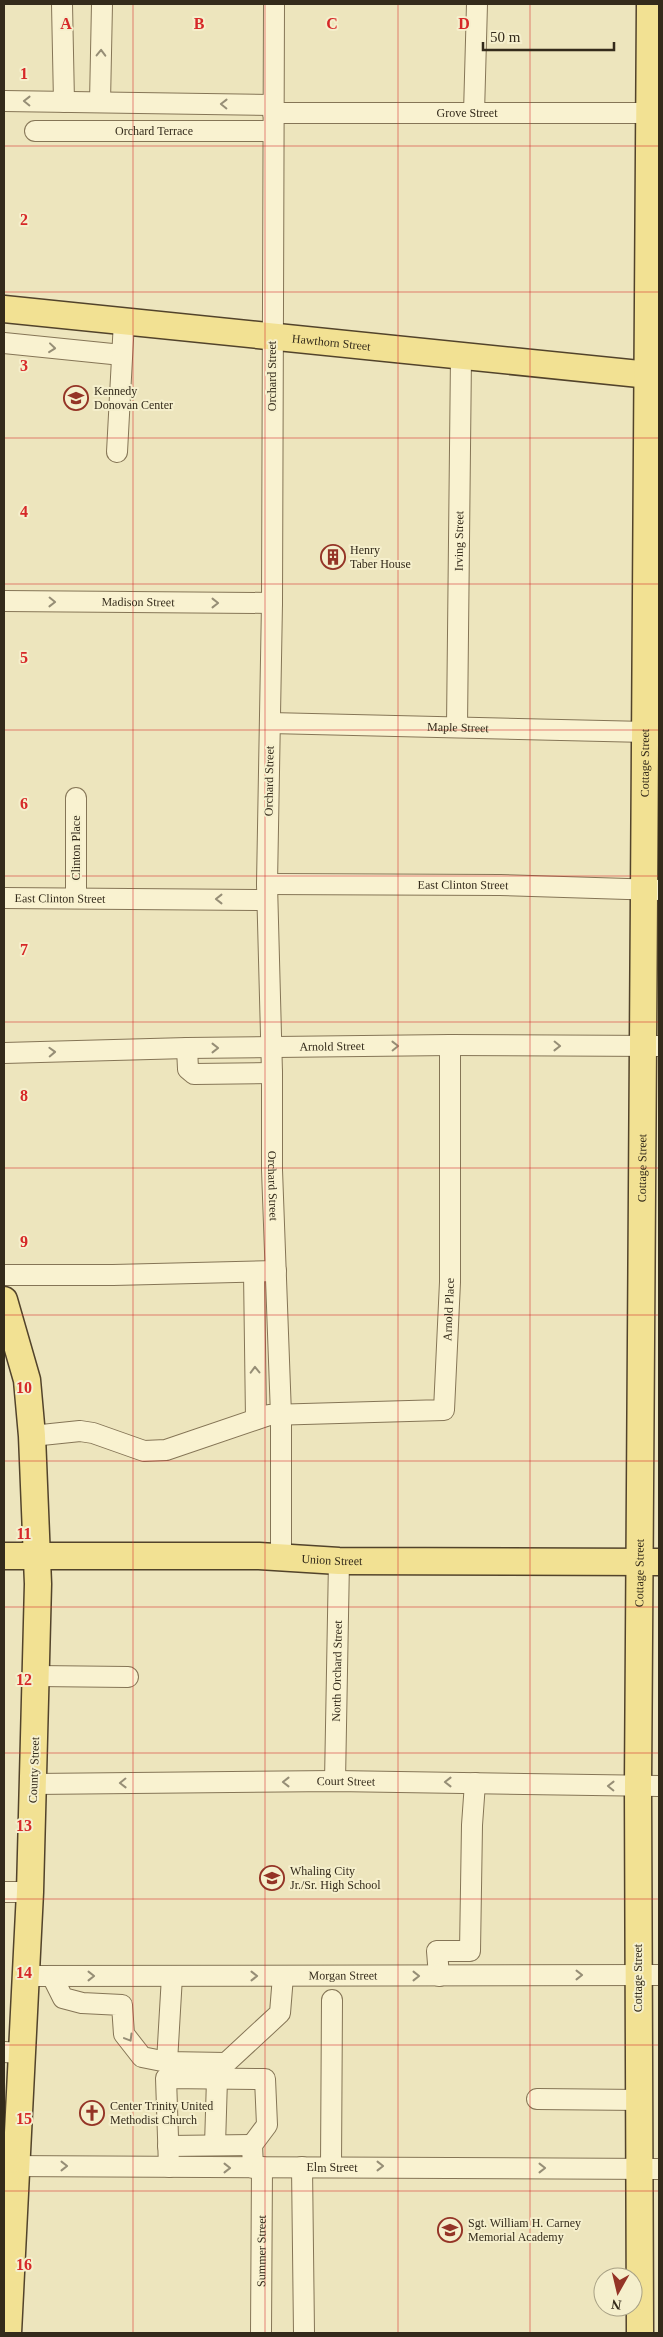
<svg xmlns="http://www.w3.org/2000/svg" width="663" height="2337" font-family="'Times New Roman',serif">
<rect width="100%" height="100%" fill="#ede5bd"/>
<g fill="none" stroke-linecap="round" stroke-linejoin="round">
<defs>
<g id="minor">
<path d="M62,4L64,102"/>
<path id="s1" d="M274,4L272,603L267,884L272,1073V1170L281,1415V1558"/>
<path d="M4,101L273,105"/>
<path d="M100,102L102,4"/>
<path id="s2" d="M273,113H659"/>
<path d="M474,113L477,4"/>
<path id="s3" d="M35,131H273"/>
<path d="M4,343L122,355"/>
<path d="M117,452L124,321"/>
<path id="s4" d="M4,601L272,603"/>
<path id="s5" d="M270,723L646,732"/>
<path id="s6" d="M457,726L461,356"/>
<path id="s7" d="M267,884L500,885L659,890"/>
<path id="s8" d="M4,898L267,900"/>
<path d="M76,898V798"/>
<path d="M187,1048L188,1069L194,1074L272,1073"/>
<path id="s9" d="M4,1053L187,1048L450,1045L659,1046"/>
<path d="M254,1272L256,1419"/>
<path d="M4,1275H113L276,1271"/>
<path id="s10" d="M32,1436L80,1431L93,1433L144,1451L166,1450L269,1415L444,1410L450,1282V1045"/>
<path d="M37,1676L128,1677"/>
<path id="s11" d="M335,1781L339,1561"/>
<path id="s12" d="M34,1784L335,1781L659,1786"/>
<path d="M4,1892H30"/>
<path id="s13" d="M25,1976L659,1975"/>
<path d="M52,1976L63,1998L82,2003L122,2005L124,2034L142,2057L167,2062L226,2063L280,2013L283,1976"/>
<path d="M439,1976L437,1951H470L472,1825L475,1783"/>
<path d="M4,2052L21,2053"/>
<path d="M167,2062L172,1976"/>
<path d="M537,2099L639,2100"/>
<path d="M215,2145L217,2079"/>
<path d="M168,2146L252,2145"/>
<path id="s14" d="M4,2166C222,2169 441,2166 659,2169"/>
<path d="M331,2166L332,2000"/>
<path d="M169,2167L166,2078L265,2079L267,2125L252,2145L253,2168"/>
<path d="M302,2167L304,2333"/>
<path id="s15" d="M261,2333L262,2167"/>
</g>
<g id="major">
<path id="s16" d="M4,309L659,376"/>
<path d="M4,1300L27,1380L32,1436L38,1584L30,1892L8,2333"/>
<path id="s17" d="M4,1556H259L339,1561L658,1562"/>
<path id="s18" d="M640,2333L638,1787L650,4"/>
</g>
</defs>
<use href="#minor" stroke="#857556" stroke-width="22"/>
<use href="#major" stroke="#52432b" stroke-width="29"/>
<use href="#minor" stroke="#f9f2d0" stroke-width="20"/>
<use href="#major" stroke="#f2e193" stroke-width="26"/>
</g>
<defs><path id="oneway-chevron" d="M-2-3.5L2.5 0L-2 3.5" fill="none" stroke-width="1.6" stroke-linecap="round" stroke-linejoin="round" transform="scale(1.25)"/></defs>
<g stroke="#968e76">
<use href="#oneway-chevron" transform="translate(101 53) rotate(-89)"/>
<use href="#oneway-chevron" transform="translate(27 101) rotate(-179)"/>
<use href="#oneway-chevron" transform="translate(224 104) rotate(-179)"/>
<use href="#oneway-chevron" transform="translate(52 348) rotate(6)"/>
<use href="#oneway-chevron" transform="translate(52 602) rotate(1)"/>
<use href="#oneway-chevron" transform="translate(215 603)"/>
<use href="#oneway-chevron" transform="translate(219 899) rotate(-180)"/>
<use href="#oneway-chevron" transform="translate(395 1046) rotate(-1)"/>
<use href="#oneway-chevron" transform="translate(557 1046) rotate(1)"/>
<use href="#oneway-chevron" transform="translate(215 1048)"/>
<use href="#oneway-chevron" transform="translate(52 1052) rotate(-2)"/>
<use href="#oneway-chevron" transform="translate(255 1370) rotate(-91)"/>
<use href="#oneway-chevron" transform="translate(286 1782) rotate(180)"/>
<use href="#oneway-chevron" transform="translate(448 1782) rotate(-180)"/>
<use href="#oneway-chevron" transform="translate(123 1783) rotate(179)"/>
<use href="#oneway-chevron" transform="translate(611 1786) rotate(-179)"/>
<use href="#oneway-chevron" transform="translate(579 1975)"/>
<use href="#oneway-chevron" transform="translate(91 1976)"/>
<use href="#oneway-chevron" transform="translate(254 1976)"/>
<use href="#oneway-chevron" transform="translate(416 1976)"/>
<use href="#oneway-chevron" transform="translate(129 2038) rotate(59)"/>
<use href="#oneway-chevron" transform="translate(64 2166)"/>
<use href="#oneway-chevron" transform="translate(380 2166)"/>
<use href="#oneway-chevron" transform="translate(227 2168)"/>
<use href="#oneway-chevron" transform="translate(542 2168)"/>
</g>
<path fill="none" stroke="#d62828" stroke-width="1" stroke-opacity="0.55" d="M133,4V2333M265,4V2333M398,4V2333M530,4V2333M4,146H659M4,292H659M4,438H659M4,584H659M4,730H659M4,876H659M4,1022H659M4,1168H659M4,1315H659M4,1461H659M4,1607H659M4,1753H659M4,1899H659M4,2045H659M4,2191H659"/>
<defs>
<symbol id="school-ring" viewBox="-11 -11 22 22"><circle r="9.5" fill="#f5efcc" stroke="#943426" stroke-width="1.5"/><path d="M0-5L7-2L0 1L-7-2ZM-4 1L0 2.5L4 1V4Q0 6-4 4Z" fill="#943426"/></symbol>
<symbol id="building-ring" viewBox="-11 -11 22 22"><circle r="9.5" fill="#f5efcc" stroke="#943426" stroke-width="1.5"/><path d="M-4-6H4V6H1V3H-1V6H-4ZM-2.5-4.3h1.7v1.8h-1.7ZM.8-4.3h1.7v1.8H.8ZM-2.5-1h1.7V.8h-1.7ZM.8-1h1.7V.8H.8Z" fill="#943426"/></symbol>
<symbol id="church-ring" viewBox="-11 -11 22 22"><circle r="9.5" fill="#f5efcc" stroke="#943426" stroke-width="1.5"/><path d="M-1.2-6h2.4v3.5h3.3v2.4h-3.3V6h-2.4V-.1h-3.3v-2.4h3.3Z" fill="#943426"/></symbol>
</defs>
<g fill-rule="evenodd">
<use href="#school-ring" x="62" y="384" width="28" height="28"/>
<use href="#building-ring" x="319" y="543" width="28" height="28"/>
<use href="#school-ring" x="258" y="1864" width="28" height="28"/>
<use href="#church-ring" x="78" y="2099" width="28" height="28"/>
<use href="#school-ring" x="436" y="2216" width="28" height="28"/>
</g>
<g text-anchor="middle" stroke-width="4" stroke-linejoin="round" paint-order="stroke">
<g font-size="12" fill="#342b1b" stroke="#f5efcc">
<text dy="4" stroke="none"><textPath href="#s2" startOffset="194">Grove Street</textPath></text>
<text dy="4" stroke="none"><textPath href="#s3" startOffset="119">Orchard Terrace</textPath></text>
<text dy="4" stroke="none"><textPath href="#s16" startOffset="329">Hawthorn Street</textPath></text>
<text transform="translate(272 376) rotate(-90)" y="4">Orchard Street</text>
<text dy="4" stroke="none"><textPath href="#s6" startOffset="185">Irving Street</textPath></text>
<text dy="4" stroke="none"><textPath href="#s4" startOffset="134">Madison Street</textPath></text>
<text dy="4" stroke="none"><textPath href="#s5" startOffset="188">Maple Street</textPath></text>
<text dy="4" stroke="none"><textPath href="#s18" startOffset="1570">Cottage Street</textPath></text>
<text transform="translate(269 781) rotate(-89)" y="4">Orchard Street</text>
<text transform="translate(76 848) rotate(-90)" y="4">Clinton Place</text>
<text dy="4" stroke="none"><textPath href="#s7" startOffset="196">East Clinton Street</textPath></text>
<text dy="4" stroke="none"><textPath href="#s8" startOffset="56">East Clinton Street</textPath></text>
<text dy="4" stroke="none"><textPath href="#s9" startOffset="328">Arnold Street</textPath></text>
<text dy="4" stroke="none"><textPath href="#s18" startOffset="1165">Cottage Street</textPath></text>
<text dy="4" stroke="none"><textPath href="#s1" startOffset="1182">Orchard Street</textPath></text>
<text dy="4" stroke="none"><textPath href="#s10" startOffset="522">Arnold Place</textPath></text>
<text dy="4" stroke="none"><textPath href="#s17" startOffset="328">Union Street</textPath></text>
<text dy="4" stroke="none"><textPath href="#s18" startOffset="760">Cottage Street</textPath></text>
<text dy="4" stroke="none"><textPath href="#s11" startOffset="110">North Orchard Street</textPath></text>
<text transform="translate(34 1770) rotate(-88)" y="4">County Street</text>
<text dy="4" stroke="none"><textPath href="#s12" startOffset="312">Court Street</textPath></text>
<text dy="4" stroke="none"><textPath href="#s13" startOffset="318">Morgan Street</textPath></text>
<text transform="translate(638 1978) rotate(-90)" y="4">Cottage Street</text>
<text dy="4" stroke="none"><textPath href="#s14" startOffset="328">Elm Street</textPath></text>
<text dy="4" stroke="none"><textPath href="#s15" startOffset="82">Summer Street</textPath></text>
</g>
<g font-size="12" fill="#342b1b" stroke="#f5efcc" text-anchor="start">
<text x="94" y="395">Kennedy<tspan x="94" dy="14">Donovan Center</tspan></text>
<text x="350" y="554">Henry<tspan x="350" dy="14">Taber House</tspan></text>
<text x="290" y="1875">Whaling City<tspan x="290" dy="14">Jr./Sr. High School</tspan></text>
<text x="110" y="2110">Center Trinity United<tspan x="110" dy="14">Methodist Church</tspan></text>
<text x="468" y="2227">Sgt. William H. Carney<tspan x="468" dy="14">Memorial Academy</tspan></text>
</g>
</g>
<g font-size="16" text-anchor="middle" font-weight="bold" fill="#d62828" stroke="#f5efcc" stroke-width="4" stroke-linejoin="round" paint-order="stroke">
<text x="66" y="29">A</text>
<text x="199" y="29">B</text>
<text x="332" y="29">C</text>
<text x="464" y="29">D</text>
<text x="24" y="79">1</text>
<text x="24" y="225">2</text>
<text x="24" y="371">3</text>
<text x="24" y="517">4</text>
<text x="24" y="663">5</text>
<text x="24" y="809">6</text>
<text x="24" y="955">7</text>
<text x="24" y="1101">8</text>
<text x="24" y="1247">9</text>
<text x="24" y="1393">10</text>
<text x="24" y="1539">11</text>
<text x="24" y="1685">12</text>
<text x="24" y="1831">13</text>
<text x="24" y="1978">14</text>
<text x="24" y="2124">15</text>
<text x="24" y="2270">16</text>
</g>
<rect width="663" height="2337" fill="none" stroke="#342b1b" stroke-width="10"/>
<g transform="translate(618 2292) rotate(188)"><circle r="24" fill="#f5efcc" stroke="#a8a185"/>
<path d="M0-4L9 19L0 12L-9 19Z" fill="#943426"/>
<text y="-8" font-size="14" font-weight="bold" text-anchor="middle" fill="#342b1b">N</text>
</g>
<path d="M483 42v8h131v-8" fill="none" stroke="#342b1b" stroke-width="2.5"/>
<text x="490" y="42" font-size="15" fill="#342b1b" stroke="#f5efcc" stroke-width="4" paint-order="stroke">50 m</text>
</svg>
